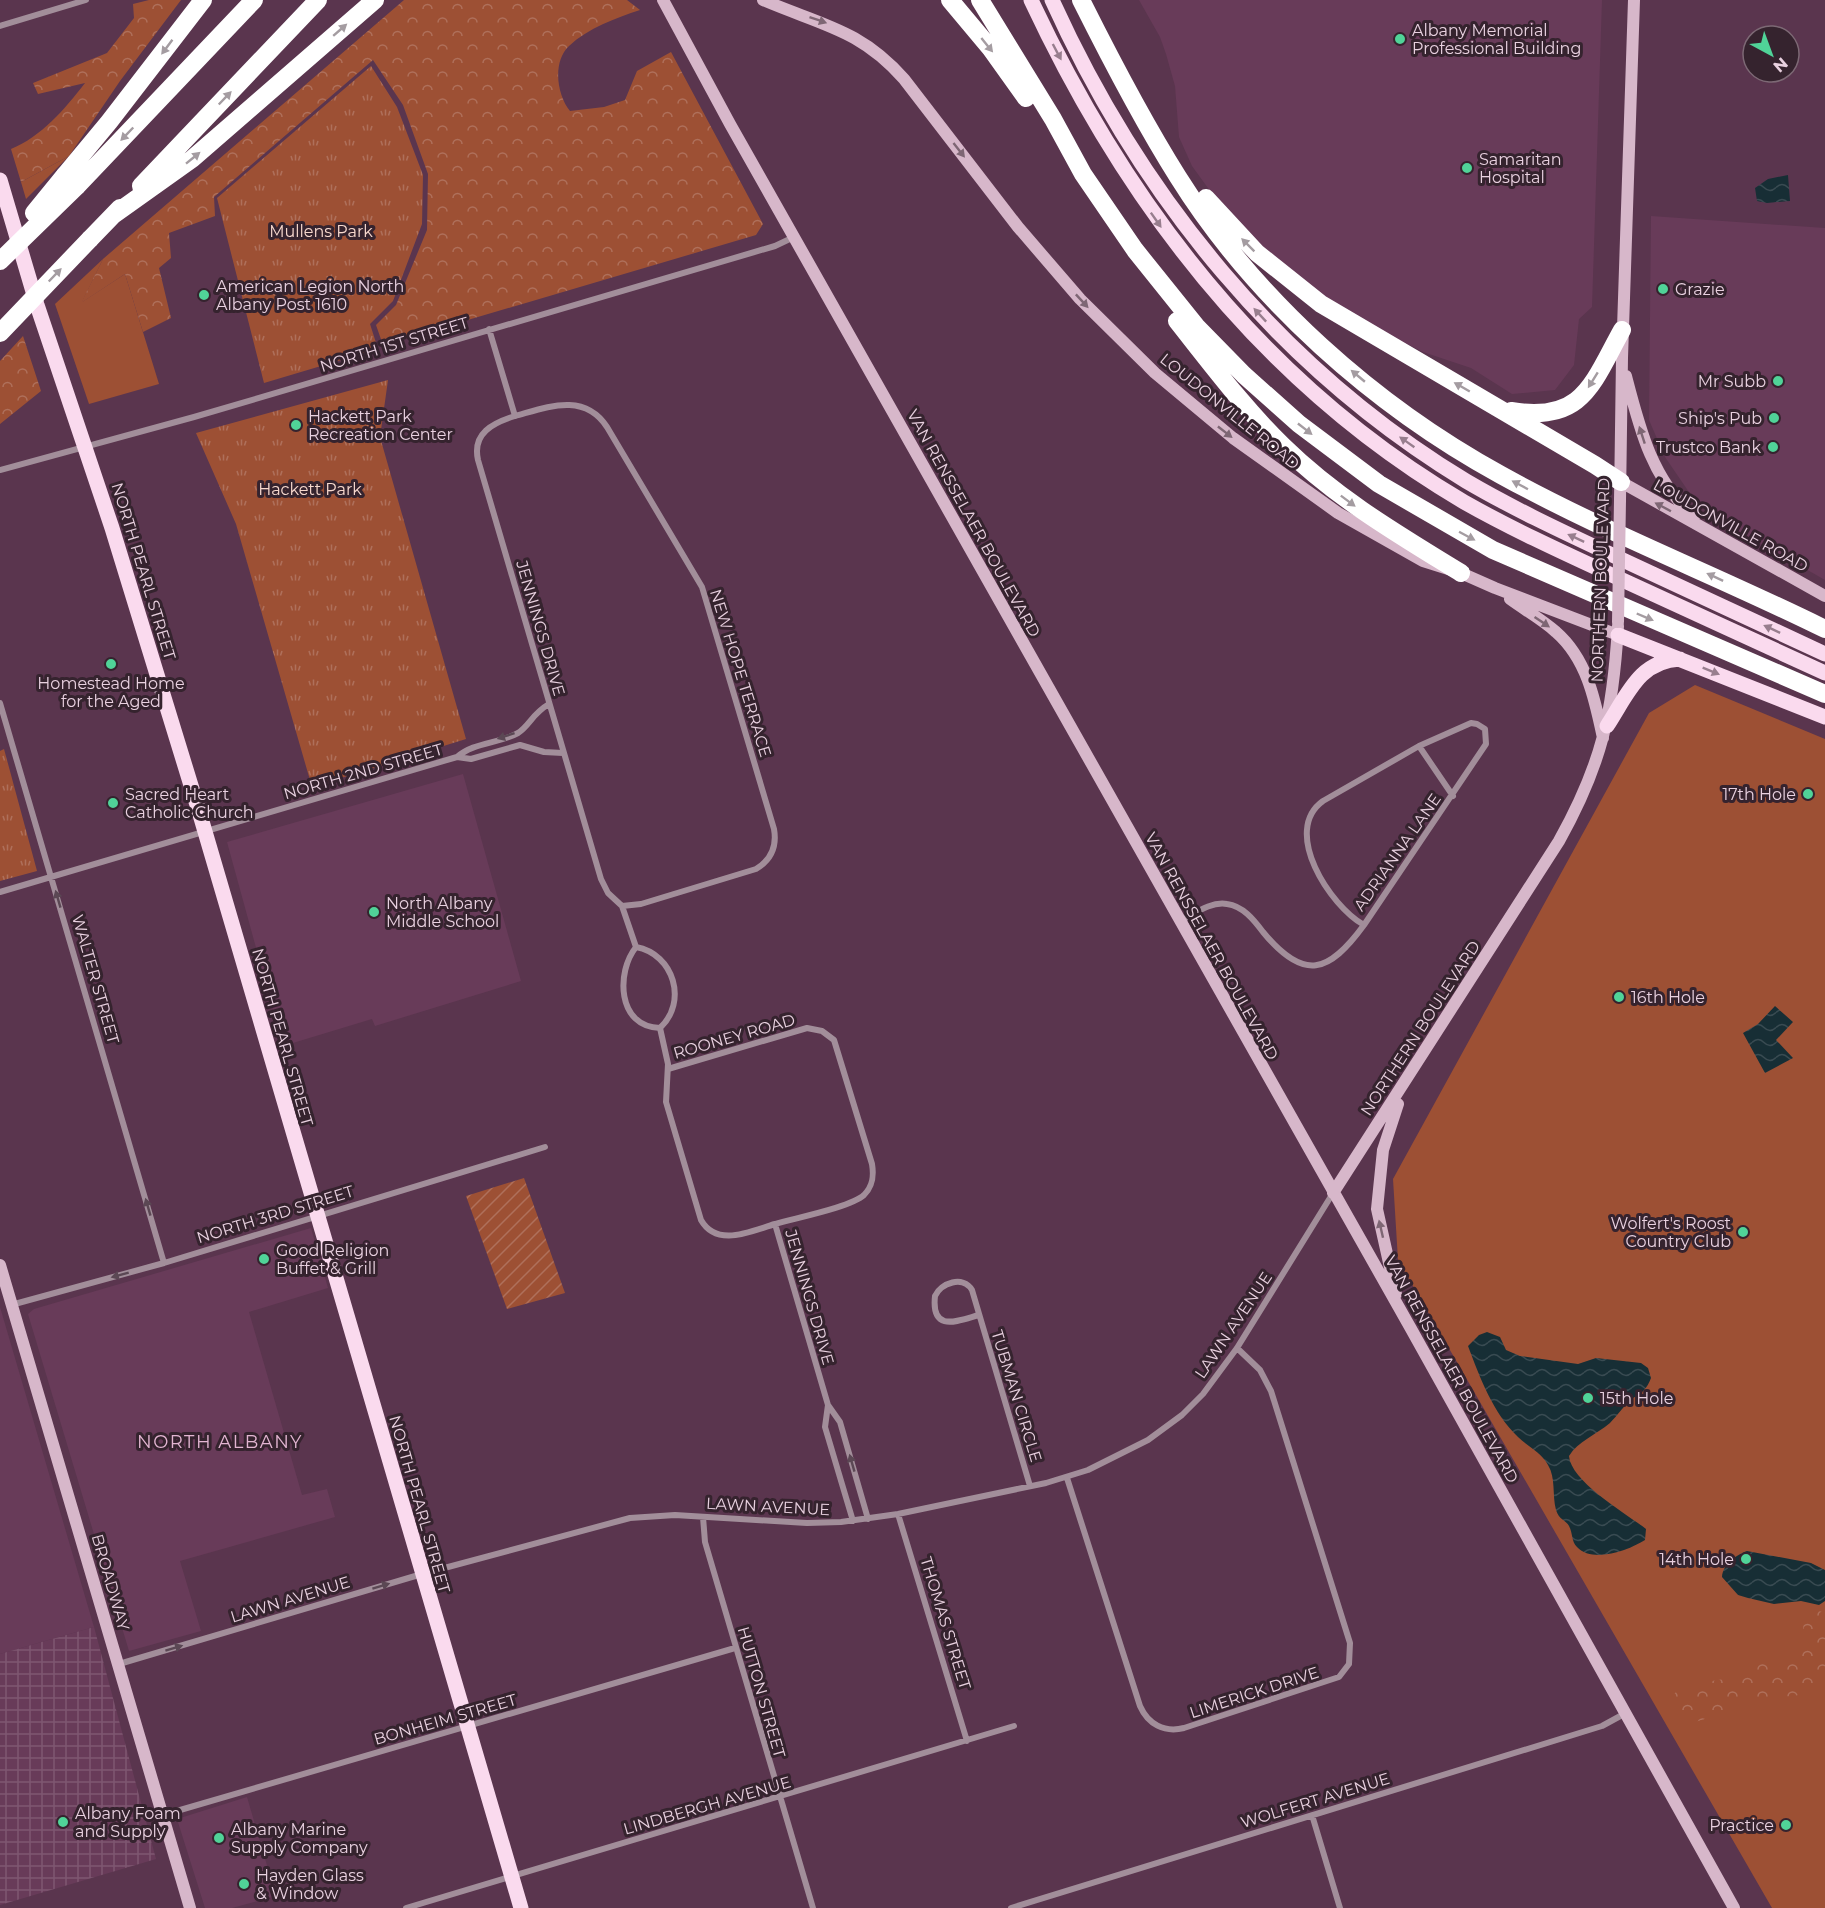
<svg xmlns="http://www.w3.org/2000/svg" width="1825" height="1908" font-family="Montserrat,sans-serif">
<defs>
<pattern id="industrial-grid" width="8" height="8" patternUnits="userSpaceOnUse" patternTransform="scale(1.5)"><rect width="8" height="8" fill="#683b59"/><path d="M0 4h8M4 0v8" fill="none" stroke="#7e5671"/></pattern>
<pattern id="forest-crowns" width="20" height="18" patternUnits="userSpaceOnUse" patternTransform="scale(1.5)"><rect width="20" height="18" fill="#9d5034"/><path d="M2 6a3 3 0 1 1 6 0M12 15a3 3 0 1 1 6 0" fill="none" stroke="#af705b"/></pattern>
<pattern id="park-tufts" width="24" height="20" patternUnits="userSpaceOnUse" patternTransform="scale(1.5)"><rect width="24" height="20" fill="#9d5034"/><path d="M3 7l-1-3M5 7V3M7 7l1-3M15 17l-1-3M17 17v-4M19 17l1-3" fill="none" stroke="#af705b"/></pattern>
<pattern id="garden-furrows" width="10" height="10" patternUnits="userSpaceOnUse" patternTransform="scale(1.5)"><rect width="10" height="10" fill="#9d5034"/><path d="M-1 1l2-2M0 10L10 0M9 11l2-2" fill="none" stroke="#af705b"/></pattern>
<pattern id="water-waves" width="16" height="10" patternUnits="userSpaceOnUse" patternTransform="scale(1.5)"><rect width="16" height="10" fill="#172e35"/><path d="M0 5q4-4 8 0t8 0" fill="none" stroke="#394b52"/></pattern>
</defs>
<rect width="100%" height="100%" fill="#5a354e"/>
<path fill="#683b59" d="M1139,0H1602L1592,307L1579,319L1574,365L1555,390L1512,394L1471,368L1423,352L1393,337L1322,295L1278,263L1213,195L1192,166L1179,137L1175,86L1166,54L1160,37Z
M1651,216L1825,228V580L1744,534L1695,501L1665,457L1649,420Z
M463,774L521,981L375,1026L372,1019L283,1046L227,842Z
M311,1228L328,1288L249,1312L302,1495L327,1489L335,1517L180,1561L201,1631L129,1651L28,1314L34,1309Z
M0,1307L94,1627L0,1654Z
M247,1797L276,1896L232,1908H205L177,1819Z"/>
<path fill="url(#industrial-grid)" d="M94,1627L156,1859L0,1905V1654Z"/>
<path fill="#9d5034" d="M69,156L26,199L21,182Z
M103,259L82,302L125,274L159,384L89,404L55,304Z
M1695,685L1825,739V1908H1772L1398,1260L1393,1179L1649,713Z"/>
<path fill="url(#forest-crowns)" d="M149,0H181L120,81L69,156L21,182L11,149C41,137 65,109 85,83L38,94L33,83L107,53L134,18L133,4Z
M404,0H627L640,10C616,18 588,28 569,46C552,62 557,95 570,111L604,107L625,100L637,71L671,52L763,224L756,235L383,345L376,325L396,305L427,230L428,174L403,105L373,60L214,197L215,216L169,233L171,258L159,268L171,318L143,332L125,274L81,303L103,259Z
M23,336L41,391L0,424V361Z
M1816,1610L1825,1613V1687C1797,1701 1767,1694 1738,1704C1722,1709 1698,1727 1681,1722L1673,1714L1670,1698L1682,1686L1730,1678L1754,1662L1789,1656L1800,1651C1813,1636 1791,1625 1816,1610Z"/>
<path fill="url(#park-tufts)" d="M371,66L397,107L423,175L422,224L393,301L370,324L378,349L264,383L217,198Z
M388,380L380,437L466,739L312,787L236,524L196,433Z
M4,749L37,871L0,881V751Z"/>
<path fill="url(#garden-furrows)" d="M524,1178L565,1293L507,1309L466,1196Z"/>
<path fill="url(#water-waves)" d="M1788,175L1790,201L1767,203L1757,201L1755,188L1768,179Z
M1775,1006L1793,1022L1776,1040L1793,1058L1765,1073L1743,1033L1758,1024Z
M1487,1332L1500,1337L1506,1350L1520,1356L1578,1364L1596,1358L1641,1363L1648,1368L1651,1378C1647,1389 1642,1393 1633,1398C1627,1402 1616,1417 1610,1423C1596,1435 1578,1441 1569,1456C1571,1482 1627,1514 1646,1529L1645,1540C1629,1550 1593,1564 1577,1547C1571,1541 1573,1533 1569,1526C1566,1520 1559,1520 1556,1510C1552,1495 1556,1478 1548,1465C1541,1452 1528,1447 1518,1437C1493,1413 1480,1378 1468,1346L1479,1335Z
M1747,1551L1811,1563L1825,1570V1601L1819,1605L1801,1601L1774,1604L1748,1598L1738,1595L1722,1577C1723,1564 1736,1555 1747,1551Z"/>
<g fill="none" stroke-linecap="round" stroke-linejoin="round">
<path stroke="#a28e9a" stroke-width="6" d="M0,26L86,0
M489,329L515,416C493,423 472,433 478,460L601,879L608,893L622,906L636,947
M515,416C548,407 584,392 607,427L702,587L774,829C777,846 771,860 756,869L641,904L622,906
M0,470L194,417L775,246L794,237
M0,703L164,1263
M1471,723L1477,724L1485,729L1486,744L1364,925C1330,906 1281,831 1323,801L1419,746Z
M1419,746L1453,796
M457,757C474,742 498,744 518,733C530,725 532,714 549,704
M0,892L457,757L471,759L520,745L544,752L563,753
M1180,921C1194,914 1211,901 1227,904C1243,906 1254,920 1263,932C1304,982 1329,973 1364,925
M636,947C674,954 688,1002 660,1028C617,1027 616,972 636,947Z
M660,1028L668,1064L666,1102L701,1220C717,1248 751,1231 775,1224L828,1405L840,1422L868,1519
M668,1069L807,1028L822,1031L834,1040L872,1164C874,1176 873,1186 864,1195C851,1207 795,1218 775,1224
M11,1305L164,1263L545,1147
M979,1315C957,1321 931,1333 935,1296C941,1283 963,1275 972,1290L1030,1486
M828,1405L825,1427L853,1521
M1067,1478L1140,1706C1148,1724 1164,1733 1184,1728L1339,1677L1349,1664L1350,1643L1271,1391L1260,1370L1237,1348
M898,1514L967,1741
M703,1517L705,1542L813,1908
M119,1664L422,1574L630,1518L675,1515L807,1523L841,1522L898,1514L1046,1483L1088,1470L1148,1440L1182,1415L1203,1394L1237,1348L1333,1193
M163,1815L735,1648
M1312,1815L1340,1908
M406,1908L1014,1726
M1011,1908L1602,1726L1624,1714"/>
<path stroke="#d7b7ca" stroke-width="12" d="M663,0L730,124L1410,1327L1734,1908
M763,0C821,25 860,29 904,79L1018,227L1080,299L1155,373L1233,438L1338,513L1423,561L1461,573L1495,588L1618,635
M1626,376C1640,430 1652,479 1694,517
M1621,482L1825,596
M1620,500L1622,358L1634,0
M1510,599C1525,610 1543,620 1556,632C1587,659 1595,700 1603,738
M1333,1193L1559,841C1602,764 1613,713 1618,626
M0,1265L190,1908
M1396,1294L1377,1209L1383,1150L1398,1104"/>
<path stroke="#fadaee" stroke-width="15" d="M1031,0C1127,205 1266,386 1464,502C1517,532 1573,557 1629,583C1694,613 1760,643 1825,673
M1052,0C1141,197 1280,368 1466,481C1517,511 1572,536 1625,561C1692,592 1758,623 1825,654
M0,180L37,305L112,528L201,818L521,1908
M1618,635L1825,717
M1607,726C1628,694 1639,661 1680,659"/>
<path stroke="#fff" stroke-width="18" d="M950,0L991,49L1026,98
M980,0L1053,119L1083,174L1135,250L1196,326L1244,375L1299,424L1379,484L1493,550L1825,694
M1081,0C1111,60 1142,120 1178,177C1255,300 1375,406 1501,475C1606,533 1718,576 1825,629
M65,175L109,122L203,0
M77,186L254,0
M141,186L318,0
M1206,198L1257,253L1321,304L1595,465L1621,482
M112,216L192,159L375,0
M90,239L120,208
M1177,321C1211,364 1244,408 1283,446C1336,498 1399,535 1461,573
M1511,411C1583,423 1592,384 1622,330"/>
<path stroke="#d7b7ca" stroke-width="12" d="M1618,622L1620,500"/>
<path stroke="#fff" stroke-width="18" d="M34,213L65,175
M0,261L77,186
M0,333L90,239"/>
</g>
<defs><path id="oneway-solid" d="M-6-.8H1V-3.2L6.5 0L1 3.2V.8H-6Z" transform="scale(1.5)"/></defs>
<g fill="#7e6674">
<use href="#oneway-solid" transform="translate(818 20) rotate(19)"/>
<use href="#oneway-solid" transform="translate(959 150) rotate(52)"/>
<use href="#oneway-solid" transform="translate(1082 301) rotate(47)"/>
<use href="#oneway-solid" transform="translate(1225 432) rotate(38)"/>
<use href="#oneway-solid" transform="translate(1642 435) rotate(-108)"/>
<use href="#oneway-solid" transform="translate(1663 507) rotate(-152)"/>
<use href="#oneway-solid" transform="translate(1542 622) rotate(34)"/>
<use href="#oneway-solid" transform="translate(1381 1229) rotate(-103)"/>
</g>
<g fill="#a49ca1">
<use href="#oneway-solid" transform="translate(340 30) rotate(-41)"/>
<use href="#oneway-solid" transform="translate(987 45) rotate(51)"/>
<use href="#oneway-solid" transform="translate(167 47) rotate(127)"/>
<use href="#oneway-solid" transform="translate(225 98) rotate(-46)"/>
<use href="#oneway-solid" transform="translate(127 134) rotate(134)"/>
<use href="#oneway-solid" transform="translate(193 158) rotate(-39)"/>
<use href="#oneway-solid" transform="translate(1248 245) rotate(-135)"/>
<use href="#oneway-solid" transform="translate(55 275) rotate(-46)"/>
<use href="#oneway-solid" transform="translate(1358 376) rotate(-140)"/>
<use href="#oneway-solid" transform="translate(1593 380) rotate(122)"/>
<use href="#oneway-solid" transform="translate(1462 387) rotate(-150)"/>
<use href="#oneway-solid" transform="translate(1305 429) rotate(38)"/>
<use href="#oneway-solid" transform="translate(1520 485) rotate(-152)"/>
<use href="#oneway-solid" transform="translate(1348 501) rotate(37)"/>
<use href="#oneway-solid" transform="translate(1467 536) rotate(28)"/>
<use href="#oneway-solid" transform="translate(1715 577) rotate(-155)"/>
<use href="#oneway-solid" transform="translate(1645 617) rotate(23)"/>
</g>
<g fill="#987e8e">
<use href="#oneway-solid" transform="translate(1057 52) rotate(62)"/>
<use href="#oneway-solid" transform="translate(1156 220) rotate(55)"/>
<use href="#oneway-solid" transform="translate(1260 315) rotate(-133)"/>
<use href="#oneway-solid" transform="translate(1407 442) rotate(-145)"/>
<use href="#oneway-solid" transform="translate(1576 538) rotate(-155)"/>
<use href="#oneway-solid" transform="translate(1772 629) rotate(-155)"/>
<use href="#oneway-solid" transform="translate(1711 671) rotate(22)"/>
</g>
<g fill="#5b4854">
<use href="#oneway-solid" transform="translate(506 736) rotate(162)"/>
<use href="#oneway-solid" transform="translate(58 899) rotate(-106)"/>
<use href="#oneway-solid" transform="translate(148 1207) rotate(-106)"/>
<use href="#oneway-solid" transform="translate(120 1275) rotate(165)"/>
<use href="#oneway-solid" transform="translate(852 1463) rotate(-106)"/>
<use href="#oneway-solid" transform="translate(381 1586) rotate(-17)"/>
<use href="#oneway-solid" transform="translate(174 1648) rotate(-17)"/>
</g>
<g fill="#50d398" stroke="#35232e" stroke-width="2">
<circle cx="1400" cy="39" r="6"/>
<circle cx="1467" cy="168" r="6"/>
<circle cx="1663" cy="289" r="6"/>
<circle cx="204" cy="295" r="6"/>
<circle cx="1778" cy="381" r="6"/>
<circle cx="1774" cy="418" r="6"/>
<circle cx="296" cy="425" r="6"/>
<circle cx="1773" cy="447" r="6"/>
<circle cx="111" cy="664" r="6"/>
<circle cx="1808" cy="794" r="6"/>
<circle cx="113" cy="803" r="6"/>
<circle cx="374" cy="912" r="6"/>
<circle cx="1619" cy="997" r="6"/>
<circle cx="1743" cy="1232" r="6"/>
<circle cx="264" cy="1259" r="6"/>
<circle cx="1588" cy="1398" r="6"/>
<circle cx="1746" cy="1559" r="6"/>
<circle cx="63" cy="1822" r="6"/>
<circle cx="1786" cy="1825" r="6"/>
<circle cx="219" cy="1838" r="6"/>
<circle cx="244" cy="1884" r="6"/>
</g>
<g text-anchor="middle" stroke-width="6" stroke-linejoin="round" paint-order="stroke">
<g font-size="16" fill="#e9d1e0" stroke="#35232e" text-anchor="start">
<text x="1412" y="36">Albany Memorial<tspan x="1412" dy="18">Professional Building</tspan></text>
<text x="1479" y="165">Samaritan<tspan x="1479" dy="18">Hospital</tspan></text>
<text x="216" y="292">American Legion North<tspan x="216" dy="18">Albany Post 1610</tspan></text>
<text x="1675" y="295">Grazie</text>
<text x="1766" y="387" text-anchor="end">Mr Subb</text>
<text x="308" y="422">Hackett Park<tspan x="308" dy="18">Recreation Center</tspan></text>
<text x="1762" y="424" text-anchor="end">Ship's Pub</text>
<text x="1761" y="453" text-anchor="end">Trustco Bank</text>
<text x="111" y="689" text-anchor="middle">Homestead Home<tspan x="111" dy="18">for the Aged</tspan></text>
<text x="125" y="800">Sacred Heart<tspan x="125" dy="18">Catholic Church</tspan></text>
<text x="1796" y="800" text-anchor="end">17th Hole</text>
<text x="386" y="909">North Albany<tspan x="386" dy="18">Middle School</tspan></text>
<text x="1631" y="1003">16th Hole</text>
<text x="1731" y="1229" text-anchor="end">Wolfert's Roost<tspan x="1731" dy="18">Country Club</tspan></text>
<text x="276" y="1256">Good Religion<tspan x="276" dy="18">Buffet &amp; Grill</tspan></text>
<text x="1600" y="1404">15th Hole</text>
<text x="1734" y="1565" text-anchor="end">14th Hole</text>
<text x="75" y="1819">Albany Foam<tspan x="75" dy="18">and Supply</tspan></text>
<text x="1774" y="1831" text-anchor="end">Practice</text>
<text x="231" y="1835">Albany Marine<tspan x="231" dy="18">Supply Company</tspan></text>
<text x="256" y="1881">Hayden Glass<tspan x="256" dy="18">&amp; Window</tspan></text>
</g>
<g font-size="16" fill="#f8d9ce" stroke="#35232e">
<text x="321" y="237">Mullens Park</text>
<text x="310" y="495">Hackett Park</text>
</g>
<g font-size="16" fill="#e9d1e0" stroke="#35232e">
<text transform="translate(394 344) rotate(-17)" y="6">NORTH 1ST STREET</text>
<text transform="translate(1230 411) rotate(39)" y="6">LOUDONVILLE ROAD</text>
<text transform="translate(974 523) rotate(61)" y="6">VAN RENSSELAER BOULEVARD</text>
<text transform="translate(1731 525) rotate(29)" y="6">LOUDONVILLE ROAD</text>
<text transform="translate(144 571) rotate(73)" y="6">NORTH PEARL STREET</text>
<text transform="translate(1600 580) rotate(-88)" y="6">NORTHERN BOULEVARD</text>
<text transform="translate(541 628) rotate(74)" y="6">JENNINGS DRIVE</text>
<text transform="translate(741 673) rotate(73)" y="6">NEW HOPE TERRACE</text>
<text transform="translate(363 771) rotate(-16)" y="6">NORTH 2ND STREET</text>
<text transform="translate(1397 852) rotate(-55)" y="6">ADRIANNA LANE</text>
<text transform="translate(1212 946) rotate(61)" y="6">VAN RENSSELAER BOULEVARD</text>
<text transform="translate(96 979) rotate(74)" y="6">WALTER STREET</text>
<text transform="translate(1420 1028) rotate(-57)" y="6">NORTHERN BOULEVARD</text>
<text transform="translate(734 1036) rotate(-16)" y="6">ROONEY ROAD</text>
<text transform="translate(283 1037) rotate(74)" y="6">NORTH PEARL STREET</text>
<text transform="translate(275 1214) rotate(-17)" y="6">NORTH 3RD STREET</text>
<text transform="translate(810 1297) rotate(74)" y="6">JENNINGS DRIVE</text>
<text transform="translate(1233 1325) rotate(-56)" y="6">LAWN AVENUE</text>
<text transform="translate(1452 1369) rotate(61)" y="6">VAN RENSSELAER BOULEVARD</text>
<text transform="translate(1017 1396) rotate(73)" y="6">TUBMAN CIRCLE</text>
<text transform="translate(420 1504) rotate(74)" y="6">NORTH PEARL STREET</text>
<text transform="translate(768 1506) rotate(3)" y="6">LAWN AVENUE</text>
<text transform="translate(111 1582) rotate(74)" y="6">BROADWAY</text>
<text transform="translate(290 1599) rotate(-17)" y="6">LAWN AVENUE</text>
<text transform="translate(946 1623) rotate(73)" y="6">THOMAS STREET</text>
<text transform="translate(762 1692) rotate(74)" y="6">HUTTON STREET</text>
<text transform="translate(1254 1692) rotate(-18)" y="6">LIMERICK DRIVE</text>
<text transform="translate(445 1719) rotate(-16)" y="6">BONHEIM STREET</text>
<text transform="translate(1315 1800) rotate(-17)" y="6">WOLFERT AVENUE</text>
<text transform="translate(707 1805) rotate(-16)" y="6">LINDBERGH AVENUE</text>
</g>
<g font-size="18" letter-spacing="1.5" fill="#e3b5d2" stroke="#35232e">
<text x="220" y="1448">NORTH ALBANY</text>
</g>
</g>
<g transform="translate(1771 54) rotate(139)"><circle r="28" fill="#35232e" stroke="#7d6975" stroke-width="1.5"/>
<path d="M0-4.5L10 22L0 15L-10 22Z" fill="#50d398"/>
<text y="-9" font-size="16" font-weight="bold" text-anchor="middle" fill="#e9d1e0">N</text>
</g>
</svg>
